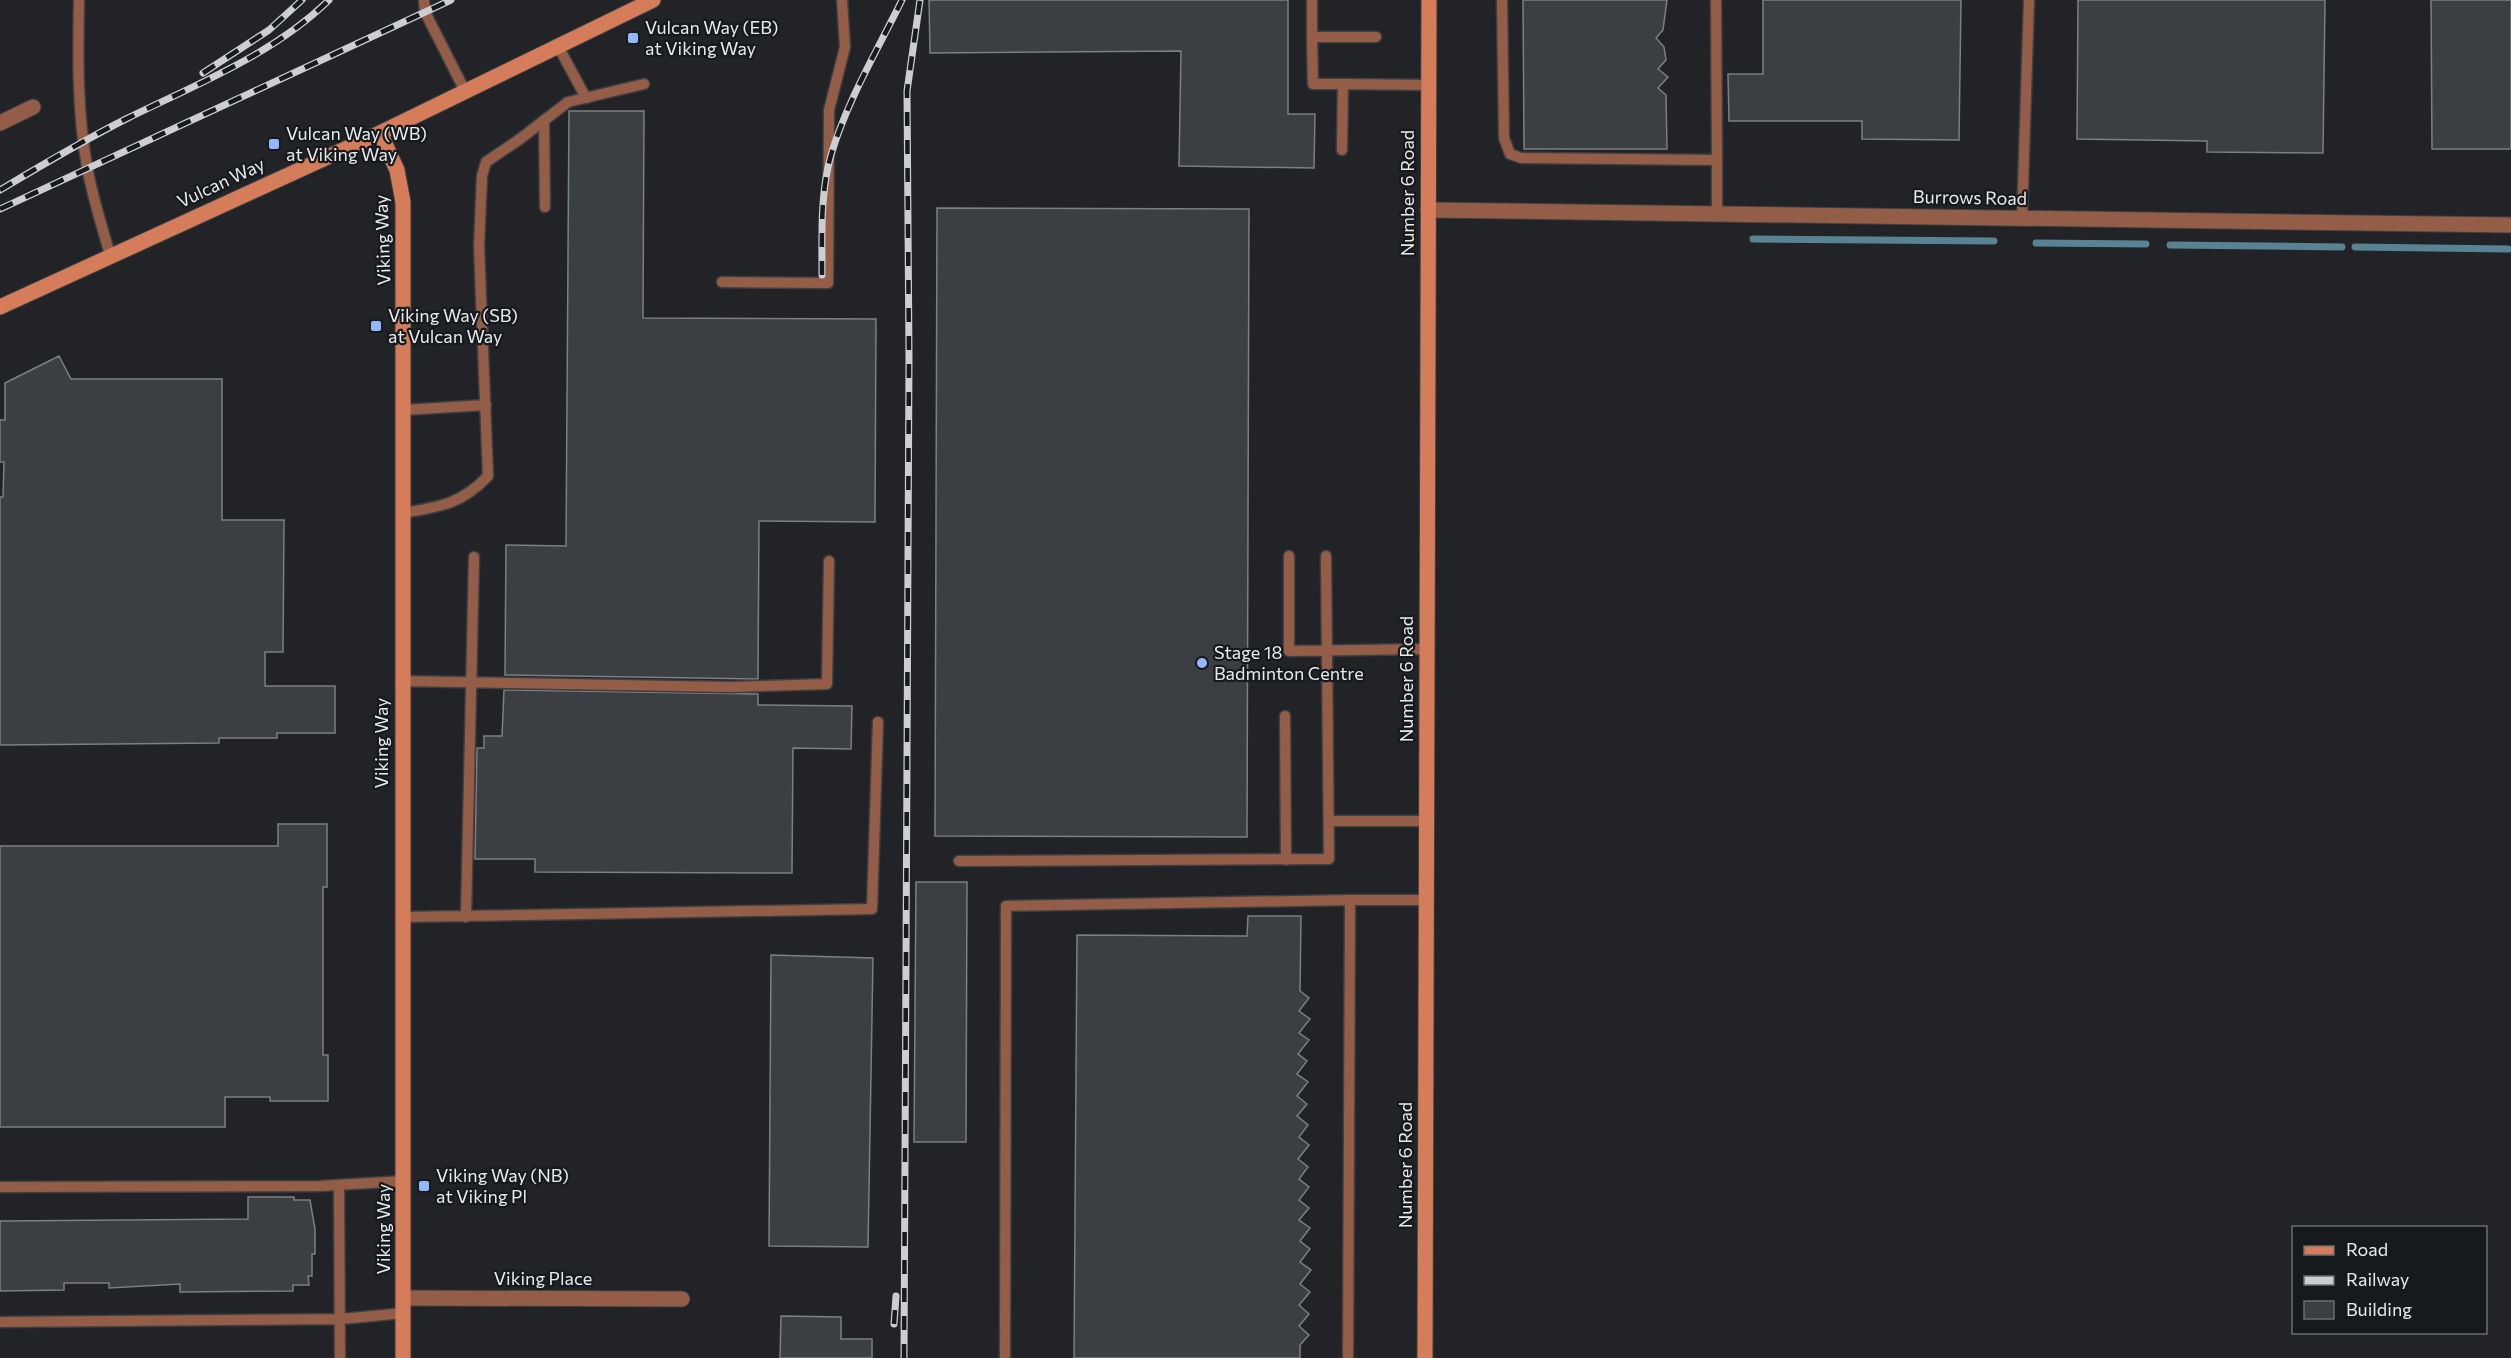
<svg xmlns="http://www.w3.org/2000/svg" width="2511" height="1358" font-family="Commissioner,sans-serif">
<rect width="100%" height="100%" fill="#212326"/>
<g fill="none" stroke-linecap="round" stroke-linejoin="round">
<path stroke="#598393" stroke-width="7" d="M1753,239L1994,241
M2036,243L2146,244
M2170,245L2342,247
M2355,247L2508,249"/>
</g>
<path fill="#3c3f42" stroke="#7c7f83" stroke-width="1.5" d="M929,0H1288V114H1315L1314,168L1179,166L1181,51L930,53Z
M1523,0H1667L1663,30L1656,38L1664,47L1666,60L1658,69L1668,77L1658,88L1666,95L1667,149H1524Z
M1763,0H1961L1959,140L1862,139V121H1729L1728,74H1763Z
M2078,0H2325L2323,153L2207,152V141L2077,139Z
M2431,0H2511V149H2432Z
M569,111H644L643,318L876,319L875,522L759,521L758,679L505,675L506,545L566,546Z
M937,208L1249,209L1247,837L935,836Z
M59,356L71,379H222V520H284L283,652H265V686H335V733H277V738H219V743L0,745V497H3L4,462H0V420H5V383Z
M504,690L758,694V705L852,706L851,749L793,748L792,873L535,872V859H475L477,748H484V736H502Z
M278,824H327V887H323V1055H328V1101H270V1097H225V1127H0V846H278Z
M916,882H967L966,1142H914Z
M1248,916H1301L1300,991L1309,998L1299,1011L1310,1019L1299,1033L1309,1040L1298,1054L1307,1061L1297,1074L1308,1082L1297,1096L1307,1104L1297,1116L1308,1125L1299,1137L1309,1145L1298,1159L1308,1167L1299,1179L1309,1187L1299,1200L1309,1208L1299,1220L1310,1228L1300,1241L1310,1249L1300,1262L1311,1270L1300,1284L1310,1292L1299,1305L1309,1314L1299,1326L1309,1335L1300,1345V1358H1074L1077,935L1247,936Z
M771,955L873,958L868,1247L769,1246Z
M248,1197H294V1200H310L315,1229V1254H312V1276H308L309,1285H293V1291L180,1292V1284L109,1288V1283H64V1290L0,1291V1221L248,1219Z
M781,1316L841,1317V1339H872V1358H780Z"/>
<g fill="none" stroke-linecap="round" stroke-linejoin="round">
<defs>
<path id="lane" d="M79,0C78,56 77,111 87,166C92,196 102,226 110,255
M424,0L425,12L465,91
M1312,0V37H1376
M1502,0L1504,138L1510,154L1521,158L1717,160V214
M1716,0L1717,160
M1312,37L1313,84H1343
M558,46L586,98
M544,120L545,207
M1342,150L1343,84L1428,85
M2022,218L2029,0
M722,282L828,283L829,110L845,47L842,0
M403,410L486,405
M402,513C439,507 462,504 488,476L479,246L482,176L486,162L520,139L568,102L644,84
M1289,556V651L1427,649
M401,681L730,687L827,684L829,561
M1285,716L1286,860
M1329,821H1427
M959,861L1329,859L1326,556
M403,917L872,909L878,722
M466,917L474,557
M339,1185L340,1358
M0,1187L319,1186L404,1181
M0,1322L341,1319L404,1313
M1005,1358L1006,906L1350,900
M1348,1358L1350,900H1426"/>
<path id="street" d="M0,123L33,107
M1428,210L2511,225
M404,1298L682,1299"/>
<path id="secondary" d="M380,133L397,170L403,202V1358
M0,307L380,133L653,0
M1425,1358L1429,0"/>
</defs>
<use href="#lane" stroke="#3d3f42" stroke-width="13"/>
<use href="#street" stroke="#3d3f42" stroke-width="17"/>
<use href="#secondary" stroke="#3d3f42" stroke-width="17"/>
<use href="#lane" stroke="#945d48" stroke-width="10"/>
<use href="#street" stroke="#945d48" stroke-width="15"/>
<use href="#secondary" stroke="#d57d5a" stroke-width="15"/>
<defs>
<path id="rail" d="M203,73L269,30L302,0
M0,190C42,165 84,140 128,118C197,84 274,54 329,0
M0,209L451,0
M822,275C822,235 820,194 831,155C847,101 877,51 902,0
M894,1324L896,1296
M904,1358L909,357L907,91L920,0"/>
</defs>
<use href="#rail" stroke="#cdced0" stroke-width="7"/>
<use href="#rail" stroke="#171a1d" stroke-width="4.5" stroke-dasharray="14" stroke-linecap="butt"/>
</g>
<g fill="#93b7fd" stroke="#171a1d" stroke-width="2">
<rect x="627" y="32" width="12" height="12" rx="3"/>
<rect x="268" y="138" width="12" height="12" rx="3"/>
<rect x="370" y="320" width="12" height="12" rx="3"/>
<circle cx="1202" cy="663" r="6"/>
<rect x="418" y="1180" width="12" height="12" rx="3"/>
</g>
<g text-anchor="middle" stroke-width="4.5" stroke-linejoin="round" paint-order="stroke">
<g font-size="18" fill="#e9eaec" stroke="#171a1d" text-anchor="start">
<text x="645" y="34">Vulcan Way (EB)<tspan x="645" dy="21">at Viking Way</tspan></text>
<text x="286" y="140">Vulcan Way (WB)<tspan x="286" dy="21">at Viking Way</tspan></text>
<text x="388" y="322">Viking Way (SB)<tspan x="388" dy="21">at Vulcan Way</tspan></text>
<text x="1214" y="659">Stage 18<tspan x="1214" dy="21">Badminton Centre</tspan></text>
<text x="436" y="1182">Viking Way (NB)<tspan x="436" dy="21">at Viking Pl</tspan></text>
</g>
<g font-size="18" fill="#e9eaec" stroke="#171a1d">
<text transform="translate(221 183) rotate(-25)" y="6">Vulcan Way</text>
<text transform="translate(1408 193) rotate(-90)" y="6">Number 6 Road</text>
<text transform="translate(1970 198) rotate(1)" y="6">Burrows Road</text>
<text transform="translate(383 240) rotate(-92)" y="6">Viking Way</text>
<text transform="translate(1407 679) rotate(-90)" y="6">Number 6 Road</text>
<text transform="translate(382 743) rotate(-90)" y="6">Viking Way</text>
<text transform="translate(1406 1165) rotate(-90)" y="6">Number 6 Road</text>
<text transform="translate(384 1229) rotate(-90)" y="6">Viking Way</text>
<text x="543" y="1285">Viking Place</text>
</g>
</g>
<rect x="2292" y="1226" width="195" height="108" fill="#171a1d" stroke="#6b6d70" stroke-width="1.5"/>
<rect x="2304" y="1246" width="30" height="9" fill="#d57d5a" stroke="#6b6d70" stroke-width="1.5"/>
<text x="2346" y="1256" font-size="18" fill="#e9eaec">Road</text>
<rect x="2304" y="1276" width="30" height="9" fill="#cdced0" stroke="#6b6d70" stroke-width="1.5"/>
<text x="2346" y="1286" font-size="18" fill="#e9eaec">Railway</text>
<rect x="2304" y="1301" width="30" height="18" fill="#3c3f42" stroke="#6b6d70" stroke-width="1.5"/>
<text x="2346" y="1316" font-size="18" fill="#e9eaec">Building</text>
</svg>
